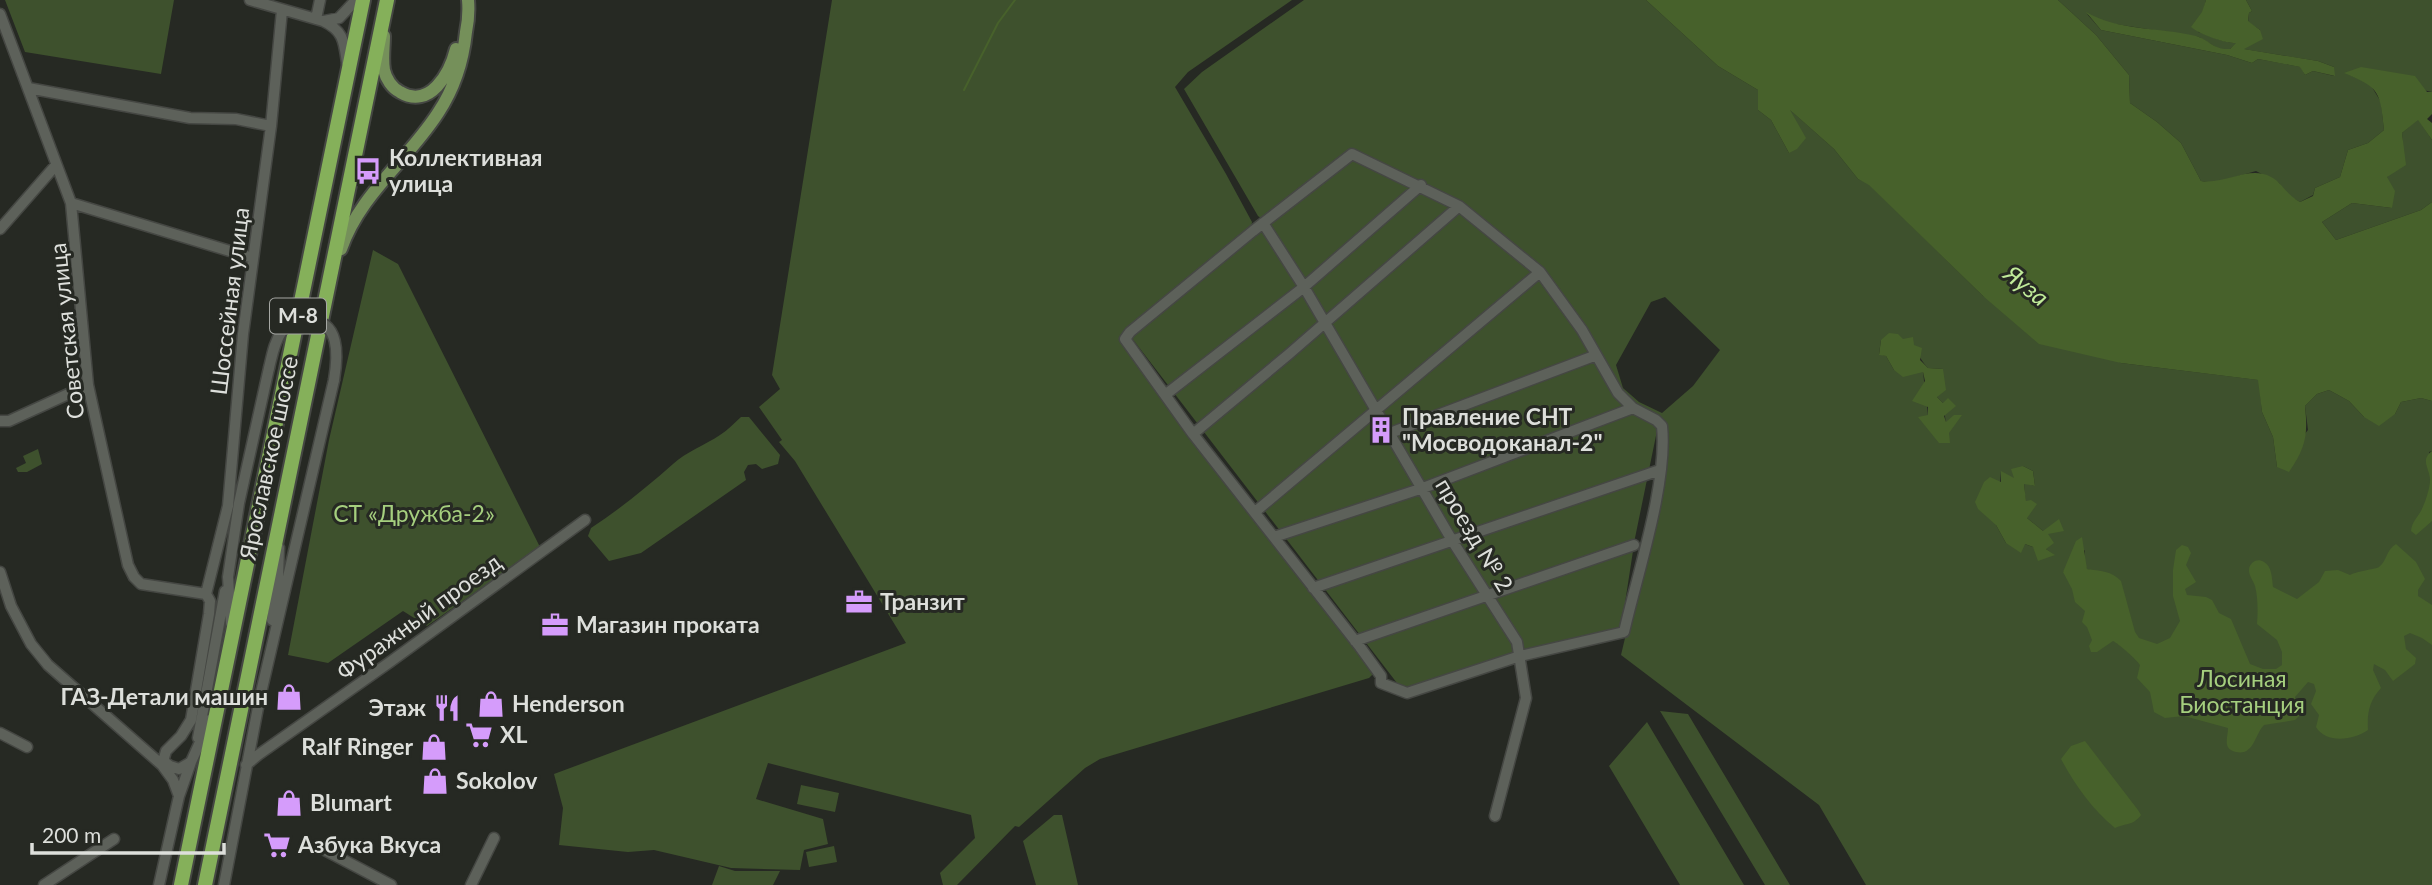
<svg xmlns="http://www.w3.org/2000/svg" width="2432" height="885" font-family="Lato,sans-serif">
<rect width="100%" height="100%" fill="#262923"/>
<path fill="#3e512d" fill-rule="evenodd" d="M5,0H174L161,74L25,52Z
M832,0H1292L1188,72L1175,87L1226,174L1252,222L1251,228L1121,342L1127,352L1133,354L1374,673L1369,678L1100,759L1085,768L1019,827L1015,826L957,885H943L940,873L975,838L971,815L768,763L756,799L823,819L828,844L804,850L800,870L731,868L654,850L628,852L559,845L563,808L554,774L906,643L795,461L779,442L782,440L759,407L780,389L772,375Z
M1304,0H1646L1718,66L1758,90V110L1771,120L1789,153L1788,108L1834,149L1858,179L1869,184L1983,296L2121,363L2259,380L2262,412L2273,437L2277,467L2308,430L2305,406L2317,394L2329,390L2349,401L2364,417L2395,414L2401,402L2421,398L2432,401V451L2429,452L2432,459V885H1866L1819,805L1621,655L1647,545L1667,428L1661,417L1637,405L1620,392L1572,309L1463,204L1422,182L1353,150L1321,171L1262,219L1258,216L1184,89L1202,72ZM1665,297L1720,350L1693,386L1662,413L1639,402L1623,388L1616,365L1651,302ZM1903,339C1917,347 1917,356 1928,368L1943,369L1937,397L1943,403L1946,423L1928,415L1923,372L1894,370L1886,356L1879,354L1881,340ZM2023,466L2033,471L2035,486L2024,483L2027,518L2043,531L2064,530L2048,533L2046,549L2054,555L2025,544L2006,543L1996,525L2001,472L2014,479ZM2085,550L2084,563L2087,569L2090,570L2063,572Z
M2058,0H2206L2198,32C2212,36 2222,43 2237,43L2230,49H2219L2199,37L2102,22L2087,14L2101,30L2227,55L2252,63L2258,59L2301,67L2305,75L2313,71L2334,76V67L2318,61L2243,49L2260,30L2248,22L2249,13L2252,11L2246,0H2432V92L2345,73L2370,84L2381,102L2384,130L2368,143L2348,150L2340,177L2315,188L2313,195L2300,202L2287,195L2279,183L2256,171L2214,183L2201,181L2181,143L2157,122L2130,103L2129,75L2096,35Z
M2418,119L2432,140V202L2421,210L2336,240L2322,222L2352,203L2392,208L2387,177L2403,143L2402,133Z
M1353,157L1450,204L1538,273L1605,373L1658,426L1635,538L1621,629L1409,689L1400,687L1131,337L1256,233Z
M373,250L398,264L540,547L427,626L403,611L328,663L288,655L329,440Z
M741,417H749L780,455L778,464L762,469L756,464L748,465L744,472L746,480L641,553L609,561L588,536L591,528C620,509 647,487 673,464C686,452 705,445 720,435C728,430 734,423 741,417Z
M38,449L42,464L27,472H18L16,468L26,463L23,456Z
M1660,711L1688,714L1790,885H1765Z
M1647,722L1744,885H1680L1609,766Z
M801,785L839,793L835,812L797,804Z
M1054,815H1062L1078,885H1036L1023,841Z
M834,846L837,862L809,867L806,852Z
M719,866L735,871H780L773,885H712Z"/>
<path fill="#47612b" d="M1646,0H2058L2096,35L2129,75L2130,103L2157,122L2181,143L2201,181C2225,185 2249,165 2271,177C2283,183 2285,194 2300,202L2313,196L2315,188L2340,177L2348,150L2368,143L2384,130C2380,91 2380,88 2344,73L2361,67L2415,76L2427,92H2432V114L2427,119L2432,123V140L2418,120L2402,133L2406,165L2387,177L2395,191L2392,208L2352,203L2322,222L2336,240L2421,210L2432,202V401L2421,398L2401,402L2395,414L2379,426L2364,417L2349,401L2329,390L2317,394L2305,406C2308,435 2306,447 2289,472L2277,467L2273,437L2262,412L2258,380L2121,363L2039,344L1983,296L1869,185L1858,179L1834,149L1790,110L1806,138L1797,149L1789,153L1771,120L1758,110V90L1718,66Z
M2206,0H2246L2252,11L2249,13L2248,21L2260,30L2263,39L2244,49L2318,61L2334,67L2335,76L2313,71L2305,75L2300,67L2258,59L2252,63L2227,55L2101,30L2086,12C2118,31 2159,27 2196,36C2210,40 2213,50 2230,49L2236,43C2224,43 2201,35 2191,27L2202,12Z
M1889,333L1898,334L1903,339L1913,337L1914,345L1922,348L1920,360L1928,368L1943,369L1946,390L1937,397L1943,403L1948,398L1956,406L1944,416L1946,422L1954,415H1962L1949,433L1950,443H1939L1918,417L1928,415V407L1912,401L1925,381L1923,372L1903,377L1894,370L1886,356L1879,355L1881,340Z
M2432,451V521L2416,535L2411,531C2412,522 2417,518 2421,511C2425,503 2429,491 2430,482C2431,469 2419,461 2432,451Z
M2023,466L2033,471L2035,486L2024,484L2026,501L2031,500L2037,504L2027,518L2043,531L2059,519L2064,531L2048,534L2054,543L2046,549L2055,555L2038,561L2033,547L2025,544L2021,553L2006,543L1996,525L1978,509L1975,502L1984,482L1990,477L2001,482V471L2014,478L2011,469Z
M2082,537L2087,569C2100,571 2112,571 2121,581L2135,632L2139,638L2157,644L2170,638L2180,621L2173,596V570L2176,550L2182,545L2188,547L2191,553L2186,565L2196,582L2185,589L2187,595L2206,597L2212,600L2219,613L2231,619L2250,664L2263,669H2276L2282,665V652L2277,640L2257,624C2258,612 2258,597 2255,586C2253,580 2249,576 2249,570C2249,563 2257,557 2264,562C2272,566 2272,579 2273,587L2297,599L2319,582L2325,571L2338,570L2350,575C2358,571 2376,569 2379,567C2387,561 2386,550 2396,544L2416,562L2425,579L2418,590V596L2432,605V645L2422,638L2410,633L2404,636L2406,649L2416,658L2415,664L2393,681L2385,670L2374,664L2373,670L2381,688C2369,701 2367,713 2368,730C2354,740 2326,744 2316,727L2319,715L2311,704L2316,691L2314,684L2308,682L2295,697L2300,715L2295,720L2264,725C2255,734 2254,756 2236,752C2222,749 2228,738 2228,728L2184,716L2165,718L2154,712L2150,692L2137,678L2140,665C2137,660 2118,643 2113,641L2097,652H2091L2089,646L2092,640L2087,627L2082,622L2085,611L2075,602L2072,589L2063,572L2076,541Z
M2085,741L2138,810L2141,815C2133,826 2125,823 2115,828C2092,809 2075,785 2061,759L2071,746Z"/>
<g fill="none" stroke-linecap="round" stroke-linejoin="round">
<path stroke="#47612b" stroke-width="2" d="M964,90L998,23L1015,0"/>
<defs>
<path id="minor" d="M250,0L323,21C344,31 344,42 347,63
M0,14L71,203L88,385L128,565L134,577L141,584L206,594
M316,19L320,0
M324,21L339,18L356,0
M28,88L190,118L236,119L271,126
M1352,154L1459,206L1540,272L1582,330L1618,393L1633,408L1656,420L1662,426C1668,483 1637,575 1624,632L1520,656L1407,693L1381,683V676L1360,647L1193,434L1125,339L1130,332L1253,231Z
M71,203L253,258
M1263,223L1304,287L1453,542L1517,642L1526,698L1495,816
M0,229L56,165
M1165,395L1304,287L1421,185
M0,421H9L88,385
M1390,433L1594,356
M1193,434L1289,354L1457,208
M1255,512L1540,272
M1274,537L1423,488L1633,408
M0,572L11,606L31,644L48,665L162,765L173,780L179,796
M1313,588L1660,470
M206,594L228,506L243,334L271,126L282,10
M272,620L278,577L279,548
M231,623L228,577L239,503L269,368
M1355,641L1634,545
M0,733L27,747
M198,738L225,591
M162,760L170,766L179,769L191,762
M162,765L166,751L181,736L191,720L209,614L210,601L206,594
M246,765L258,755L390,662L585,520
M317,846L391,885
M44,885L114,839
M159,885L179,796L191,762L210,720
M224,885L260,697L334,380
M471,885L494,838"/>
<path id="major" d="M384,36C384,47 382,59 384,70C386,79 392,88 400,92C430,110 450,73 456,49
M341,249C360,194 407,161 438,113C454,89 463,61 466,32C468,22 469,11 468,0"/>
<path id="highway" d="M181,885L363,0
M205,885L387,0"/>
</defs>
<use href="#minor" stroke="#454743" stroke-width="13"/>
<use href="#major" stroke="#454743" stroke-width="16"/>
<use href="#highway" stroke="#454743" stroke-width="18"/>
<use href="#minor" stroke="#5d615a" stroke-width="10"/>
<use href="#major" stroke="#75905a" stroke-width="12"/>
<use href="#highway" stroke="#85b05a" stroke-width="14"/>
<defs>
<path id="minor-bridge" d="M269,368C272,356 274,342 282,331C288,324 297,320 306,320C341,319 338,356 334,380"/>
</defs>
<use href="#minor-bridge" stroke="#454743" stroke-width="13" stroke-linecap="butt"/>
<use href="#minor-bridge" stroke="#5d615a" stroke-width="10"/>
</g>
<defs>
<symbol id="bus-bare" viewBox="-9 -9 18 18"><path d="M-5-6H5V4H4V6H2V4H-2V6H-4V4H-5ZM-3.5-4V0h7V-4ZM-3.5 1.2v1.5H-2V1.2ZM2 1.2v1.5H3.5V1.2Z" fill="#d59cfb" stroke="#262923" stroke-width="2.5" paint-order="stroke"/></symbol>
<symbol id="building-bare" viewBox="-9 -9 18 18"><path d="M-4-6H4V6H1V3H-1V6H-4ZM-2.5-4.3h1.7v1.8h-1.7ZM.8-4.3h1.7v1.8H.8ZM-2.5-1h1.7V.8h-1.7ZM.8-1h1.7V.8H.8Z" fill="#d59cfb" stroke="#262923" stroke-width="2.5" paint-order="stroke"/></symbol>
<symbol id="office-bare" viewBox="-9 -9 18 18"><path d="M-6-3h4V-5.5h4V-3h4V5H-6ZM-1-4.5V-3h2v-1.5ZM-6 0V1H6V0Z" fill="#d59cfb" stroke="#262923" stroke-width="2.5" paint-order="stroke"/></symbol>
<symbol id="shop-bare" viewBox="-9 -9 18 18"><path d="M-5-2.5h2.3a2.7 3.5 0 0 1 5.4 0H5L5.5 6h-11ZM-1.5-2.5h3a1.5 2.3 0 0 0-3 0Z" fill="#d59cfb" stroke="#262923" stroke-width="2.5" paint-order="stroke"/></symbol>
<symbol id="restaurant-bare" viewBox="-9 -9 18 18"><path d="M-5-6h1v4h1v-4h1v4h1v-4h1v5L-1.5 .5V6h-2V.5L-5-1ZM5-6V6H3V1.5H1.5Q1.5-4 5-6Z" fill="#d59cfb" stroke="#262923" stroke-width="2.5" paint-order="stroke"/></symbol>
<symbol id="supermarket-bare" viewBox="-9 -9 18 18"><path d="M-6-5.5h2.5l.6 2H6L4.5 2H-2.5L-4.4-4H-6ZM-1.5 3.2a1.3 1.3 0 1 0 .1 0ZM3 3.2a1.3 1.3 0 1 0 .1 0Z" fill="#d59cfb" stroke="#262923" stroke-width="2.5" paint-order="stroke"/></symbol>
</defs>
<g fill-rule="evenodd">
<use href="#bus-bare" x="349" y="152" width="38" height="38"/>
<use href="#building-bare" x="1362" y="411" width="38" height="38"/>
<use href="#office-bare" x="840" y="583" width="38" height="38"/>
<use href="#office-bare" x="536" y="606" width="38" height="38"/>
<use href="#shop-bare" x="270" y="678" width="38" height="38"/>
<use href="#shop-bare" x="472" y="685" width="38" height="38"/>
<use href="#restaurant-bare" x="428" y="689" width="38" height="38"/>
<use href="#supermarket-bare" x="460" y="716" width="38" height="38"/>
<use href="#shop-bare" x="415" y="728" width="38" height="38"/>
<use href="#shop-bare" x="416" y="762" width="38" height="38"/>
<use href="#shop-bare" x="270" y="784" width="38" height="38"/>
<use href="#supermarket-bare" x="258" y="826" width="38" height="38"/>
</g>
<g text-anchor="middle" stroke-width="6" stroke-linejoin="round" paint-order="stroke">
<rect fill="#262923" stroke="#a6a8a4" stroke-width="2" x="270" y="298.5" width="56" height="35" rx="5"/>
<g font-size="21" font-weight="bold" fill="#dddfdb">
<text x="298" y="323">М-8</text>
</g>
<g font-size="23" font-weight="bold" fill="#dddfdb" stroke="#262923" text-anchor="start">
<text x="389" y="166">Коллективная<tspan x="389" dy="26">улица</tspan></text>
<text x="1402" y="425">Правление СНТ<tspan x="1402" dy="26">"Мосводоканал-2"</tspan></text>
<text x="880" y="610">Транзит</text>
<text x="576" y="633">Магазин проката</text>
<text x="268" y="705" text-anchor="end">ГАЗ-Детали машин</text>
<text x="512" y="712">Henderson</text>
<text x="426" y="716" text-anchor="end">Этаж</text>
<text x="500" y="743">XL</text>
<text x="413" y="755" text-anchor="end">Ralf Ringer</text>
<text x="456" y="789">Sokolov</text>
<text x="310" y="811">Blumart</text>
<text x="298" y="853">Азбука Вкуса</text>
</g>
<g font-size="23" fill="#dddfdb" stroke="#262923">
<text transform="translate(230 301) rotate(-83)" y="8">Шоссейная улица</text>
<text transform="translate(67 331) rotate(-96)" y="8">Советская улица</text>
<text transform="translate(269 458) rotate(-78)" y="8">Ярославское шоссе</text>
<text transform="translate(1474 535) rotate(59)" y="8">проезд № 2</text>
<text transform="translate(419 617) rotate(-36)" y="8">Фуражный проезд</text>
</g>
<g font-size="23" fill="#a5cf7e" stroke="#262923">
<text x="414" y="522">СТ «Дружба-2»</text>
<text x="2242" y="687">Лосиная<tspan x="2242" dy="26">Биостанция</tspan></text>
</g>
<g font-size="24" font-style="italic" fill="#c1ec9a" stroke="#262923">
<text transform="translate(2026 286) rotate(39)" y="8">Яуза</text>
</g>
</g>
<path d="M32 843v10h192v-10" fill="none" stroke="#dddfdb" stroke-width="3.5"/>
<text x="42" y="843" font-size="21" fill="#dddfdb" stroke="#262923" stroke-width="5" paint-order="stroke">200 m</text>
</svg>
